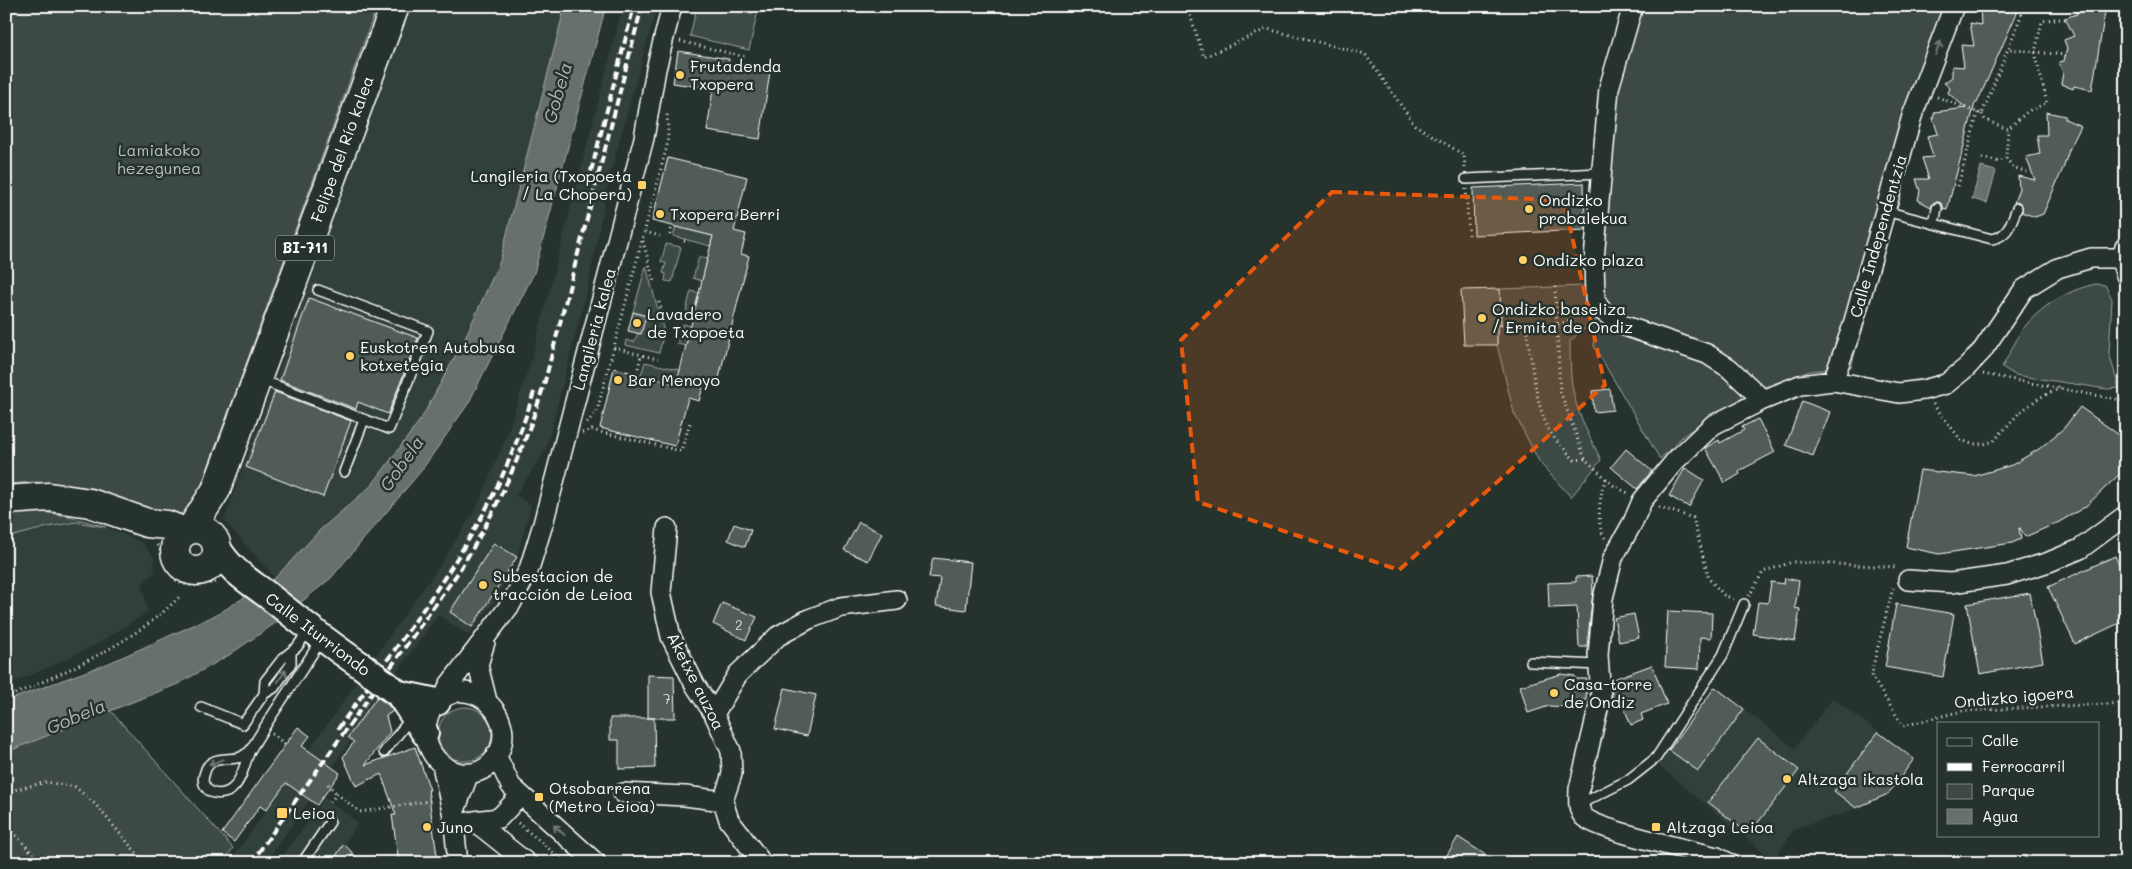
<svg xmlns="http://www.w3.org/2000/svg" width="2132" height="869" font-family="Mali,sans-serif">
<rect width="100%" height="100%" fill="#26332d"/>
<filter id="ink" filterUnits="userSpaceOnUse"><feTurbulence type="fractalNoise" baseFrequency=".02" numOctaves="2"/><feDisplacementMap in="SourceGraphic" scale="10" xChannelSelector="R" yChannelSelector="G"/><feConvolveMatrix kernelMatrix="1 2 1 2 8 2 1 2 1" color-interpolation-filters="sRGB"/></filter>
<g filter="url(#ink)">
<path fill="#333f3a" d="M410,6H565L500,261L464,340L421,419L372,485L320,530L275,578L224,520Z
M623,6H657L611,171L586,294L546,449L516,495L531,505L517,557L497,598L469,635L438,615L349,737L351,739L343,752L265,863H229L443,561L478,505L507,435L533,354Z
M76,522L106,527L141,542L154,557L155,571L142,584L148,612L100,642L60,662L6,686V538L48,527Z
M1715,687L1795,748L1833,698L1914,759L1888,794L1845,813L1795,828L1773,860L1657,764Z
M325,798L358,823L344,844L362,863H278Z"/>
<path fill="#3e4944" stroke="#9ea4a2" d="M6,6H377L204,479L194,504L176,517L153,515L92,488L37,482L6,484Z
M697,6H719L757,15L749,50L690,36Z
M1633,6H1951L1851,367L1810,371L1753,391L1684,435L1660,459L1594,346L1601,173Z
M676,227L713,236L710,246L673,236Z
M666,244L681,247L672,282L665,281L666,274L663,273L666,263L661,262Z
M699,257L707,259L702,281L693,278Z
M646,266L664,332L659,353L625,345L626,340L634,342L646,316L633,312Z
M2096,284L2105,285L2112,299L2109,353L2119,388L2107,389L2015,375L2002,367C2010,354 2017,336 2027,324C2044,304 2071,289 2096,284Z
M1584,286L1590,329H1584L1570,341C1570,359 1570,378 1574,395C1579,418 1591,439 1601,460L1571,497L1540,463L1514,413L1497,345V325H1500V289Z
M691,291L699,293L694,312L686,311Z
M683,324L691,326L686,346L677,344Z
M645,362L680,370L676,384L641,375Z
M42,512L68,516L106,527L76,522L48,527L6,538V514Z
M438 734a27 27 0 1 1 54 0a27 27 0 1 1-54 0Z
M110,710L233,848L223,863H6V752Z"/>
<path fill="#67706c" stroke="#a4a9a7" d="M565,6H606L534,273L468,404L421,471L331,578L274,624L229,655L178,684L6,752V701L109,663L218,614L275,578L320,530L372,485L421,419L464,340L500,261Z
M1981,167L1996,171L1987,203L1972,199Z"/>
<path fill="#515c57" stroke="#fff" d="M1980,6H2020L1977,103H1975L1947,210L1943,209V205L1939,202H1934L1931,207L1918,200L1920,191L1916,179H1929L1922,158L1933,157L1927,136L1938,134L1933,118L1935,112L1966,108L1948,93L1950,88L1944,83L1952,77V66L1964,67L1961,45L1974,46L1970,23L1981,25Z
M2074,6H2106L2092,90L2074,86L2073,89L2061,84L2063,73L2059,62L2064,61L2067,48L2064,40L2074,36L2065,18L2077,14Z
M678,51L729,59L728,65L770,71L760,139L707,131L713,89L673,83Z
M2046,112L2065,116V119L2081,126L2069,150L2064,166L2043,214L2035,217L2022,212V205L2019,202L2014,203L2019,188L2018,176L2035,180L2026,157L2040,154L2037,135H2047Z
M668,158L747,177L734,231L746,234L741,254L749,256L717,386L704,383L699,401L688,398L675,446L600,428L614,368L676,384L680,370L713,236L652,221Z
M1584,183L1585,230L1474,235L1473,188Z
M1500,289L1501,325H1497V345H1464L1461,290Z
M309,298L418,338L388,414L358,402L356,409L280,380Z
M633,312L646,316L641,334L628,331Z
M1610,389L1613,410L1594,412L1592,391Z
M275,392L351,421L323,497L246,467Z
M1802,401L1830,412L1813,456L1786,445Z
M2080,407L2126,440V468L2085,507L2059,522L2025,537L2020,528H2019L2021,539L2012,543L1939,554L1906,547L1920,470L1974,476L2012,465L2039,449L2064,428Z
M1758,419L1775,452L1739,471L1740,474L1725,483L1705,448L1719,440L1720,443L1744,430L1742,427Z
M1626,449L1652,471L1637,489L1611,467Z
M1685,468L1704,480L1689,507L1669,496Z
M859,522L882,533L868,561L844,550Z
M734,524L751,530L745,547L728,540Z
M494,543L517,557L472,627L450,612Z
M2115,556L2126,579V620L2075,644L2048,587Z
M933,558L971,562L966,610L936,606L940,578L929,577Z
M1592,576L1593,592L1587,647H1579L1577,607L1549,608L1548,583L1576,582V577Z
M1785,578L1799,581L1795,608L1800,609L1795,641L1753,634L1758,602L1768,603L1771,582L1784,584Z
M2030,593L2043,662L1980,674L1967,604Z
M722,603L757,617L746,640L713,624Z
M1896,604L1954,614L1943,677L1885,667Z
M1668,611L1712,613L1711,638L1700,637L1699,669L1665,667Z
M1634,614L1639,638L1619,642L1614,618Z
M1652,665L1667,704L1641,714L1643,720L1631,725L1623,705L1616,707L1612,697L1611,680Z
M1561,674L1575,676V679H1587L1586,700H1572V707L1549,706L1528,713L1520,686Z
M648,675L674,676L675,718H648Z
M1715,687L1744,709L1698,771L1669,750Z
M785,688L816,695L807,736L775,729Z
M377,697L388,705L393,711L386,716L390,732L365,765L415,747L430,790H428L438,863H399L392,815H396L381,774L356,786L343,757L354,742L348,737Z
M610,718H654L655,768L619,769V740H610Z
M298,727L310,736L302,746L340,773L317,805L286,783L266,810L260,806L234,842L222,833Z
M1878,732L1914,759L1888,794L1856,808L1834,791Z
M1758,738L1799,770L1749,834L1708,802Z
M1458,837L1498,863H1442Z
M344,844L362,863H331Z"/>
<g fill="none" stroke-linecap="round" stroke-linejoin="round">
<defs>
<path id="lane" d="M1466,179L1601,173
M1885,211L1992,239C2009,236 2011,222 2017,208
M1934,224L1937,208
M259,379L389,429L428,331L318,290
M344,472L364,420
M1531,662L1599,665
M264,694L265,681L283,658L297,647L308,631
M201,707L243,724L264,694L274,688L291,664V653
M250,751C247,753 244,755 241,757C229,761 209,755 205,772C203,777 202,782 205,786C211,797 227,795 234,787C243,778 245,760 251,749C273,712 298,677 321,640
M384,752L411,718
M1578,805L1628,780L1656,758L1723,655L1744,604
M302,863L330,822"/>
<path id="street" d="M1633,6L1609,88L1594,259L1595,299L1600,309L1622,325L1707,354L1729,368L1763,400
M2125,247L2121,261L2126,275
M1833,381L1852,328L1912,116L1954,6
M667,528L661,592L671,637L695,685L714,714L731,751L732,774L723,801L729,820L762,863
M1908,580L1951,583L2007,575L2049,562L2080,549L2126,515
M485,642L478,665L487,701
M457,692C487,689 513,723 499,752C474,799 411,761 429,715C434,702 443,696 457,692Z
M445,696L449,685L511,604L529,569L543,524L644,138L656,69L672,6
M714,714L738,674L778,636L809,619L841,607L897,600
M496,755L511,786L596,863
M442,765L453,816L458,863
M623,793L685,796L723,801
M453,816L469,773
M474,821L499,818L516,800
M463,823L474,821L527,863
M1729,863L1717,857C1694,851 1595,830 1583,816C1577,808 1579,798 1579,789L1601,697L1598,655L1603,598L1613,558L1633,522L1642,501L1675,461L1713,425L1763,400L1800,385L1833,381L1899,393L1923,390L1946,384L1967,367L1982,351L2024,289L2058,268L2091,258H2122"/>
<path id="secondary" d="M217,548C233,573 248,580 270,597C300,621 330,645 362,666
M392,689L399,694L425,733
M399,694L437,702"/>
<path id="primary" d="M6,500L49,497L90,503L147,523L167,525L185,532
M175 550a21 21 0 1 1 42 0a21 21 0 1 1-42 0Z
M191,529L216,490L395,6"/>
</defs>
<use href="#lane" stroke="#fff" stroke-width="12"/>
<use href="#street" stroke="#fff" stroke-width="22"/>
<use href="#secondary" stroke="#fff" stroke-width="30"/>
<use href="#primary" stroke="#fff" stroke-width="31"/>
<path stroke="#fff" stroke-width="3" stroke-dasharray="1 4" stroke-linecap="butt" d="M1187,6L1204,57L1267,29L1365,54L1415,125L1464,155L1465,168
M680,41L745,57
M2066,55L2035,52L2042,21L2053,19H2067
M1937,97L1982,114L2025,6
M1982,114L1985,120L2008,129L2028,111L2047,103L2035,52L2008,49
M1982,158L1999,162L2006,158L2008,129
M2006,158L2013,167L2027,172
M1958,186L1978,112
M1466,189L1469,235
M645,232L660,236
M670,235L672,226
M643,241L654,282
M684,241L689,242
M1555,287L1560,391L1585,459L1614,486L1628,493
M659,302L666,325
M1501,325H1526
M614,348L658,359
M637,373L641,355
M1983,374L2126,401
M1933,404L1961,440L1972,444H1984L1994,441L2019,413L2039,398L2061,388
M587,423L597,411L667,146L668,133L667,112
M582,433L592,430L681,451L691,420
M1585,459L1575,460C1565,450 1552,438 1546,424C1534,394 1531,357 1526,325H1557L1586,314
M1659,507L1693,518L1709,579L1724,595L1733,599
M1605,538C1595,524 1600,493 1606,478
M157,545C168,560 167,585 191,585C200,586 209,582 219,583
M1893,588L1873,666L1872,677L1903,726L1962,711L2126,703
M1749,596L1763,572L1792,562L1898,567
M6,698C66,671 134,644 180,596
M272,734L285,744
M328,784L337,794
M6,792L46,782L75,787L95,804L145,863
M330,802L337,794L360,812L434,800
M518,823L566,863
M6,824L41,863
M1744,859L1750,863"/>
<use href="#lane" stroke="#26332d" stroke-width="9"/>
<use href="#street" stroke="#26332d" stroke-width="19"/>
<use href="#secondary" stroke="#26332d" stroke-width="26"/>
<use href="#primary" stroke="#26332d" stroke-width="28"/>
<path stroke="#fff" stroke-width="4" stroke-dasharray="8 4" stroke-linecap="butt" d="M588,183L634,6
M338,729C385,662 436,596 477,525C502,482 520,436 535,389
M251,863L455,577C495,515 524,451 545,381L642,6"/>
<defs>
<path id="secondary-bridge" d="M362,666L392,689"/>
</defs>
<use href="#secondary-bridge" stroke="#fff" stroke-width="30" stroke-linecap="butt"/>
<use href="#secondary-bridge" stroke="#26332d" stroke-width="26"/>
</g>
<defs><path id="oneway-shaft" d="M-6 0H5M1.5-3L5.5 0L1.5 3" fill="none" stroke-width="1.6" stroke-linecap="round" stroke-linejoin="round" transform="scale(1.25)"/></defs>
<g stroke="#727a76">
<use href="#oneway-shaft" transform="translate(1938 48) rotate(-69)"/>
<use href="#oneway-shaft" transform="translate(282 676) rotate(-55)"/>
<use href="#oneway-shaft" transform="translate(216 762) rotate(158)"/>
<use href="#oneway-shaft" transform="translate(559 830) rotate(-138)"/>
</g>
</g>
<path fill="#e8590c" fill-opacity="0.2" stroke="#e8590c" stroke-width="4" stroke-dasharray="10 6" stroke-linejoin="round" d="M1332,192L1564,200L1605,385L1399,570L1198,502L1181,340Z"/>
<g fill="#ffd166" stroke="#26332d" stroke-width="2">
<circle cx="680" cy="75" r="5"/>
<rect x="637" y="180" width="10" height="10" rx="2.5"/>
<circle cx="1529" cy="209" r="5"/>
<circle cx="660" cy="214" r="5"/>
<circle cx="1523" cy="260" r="5"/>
<circle cx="1482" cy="318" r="5"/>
<circle cx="637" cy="323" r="5"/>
<circle cx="350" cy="356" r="5"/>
<circle cx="618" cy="380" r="5"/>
<circle cx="483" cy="585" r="5"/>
<circle cx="1554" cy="693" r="5"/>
<circle cx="1787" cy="779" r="5"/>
<rect x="534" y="792" width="10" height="10" rx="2.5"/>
<rect x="276" y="807" width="12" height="12" rx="2.5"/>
<circle cx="427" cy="827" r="5"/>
<rect x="1651" y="822" width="10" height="10" rx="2.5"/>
</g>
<g text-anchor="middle" stroke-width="5" stroke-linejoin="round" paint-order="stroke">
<g font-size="14" fill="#d4d6d5">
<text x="739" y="630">2</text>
<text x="667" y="704">7</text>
</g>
<rect fill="#26332d" stroke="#bec2c0" stroke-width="1" x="276" y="235.5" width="58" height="25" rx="4"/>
<g font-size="15" font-weight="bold" fill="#fff">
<text x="305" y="253">BI-711</text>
</g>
<g font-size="16" fill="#fff" stroke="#26332d" text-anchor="start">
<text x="690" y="72">Frutadenda<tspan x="690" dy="18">Txopera</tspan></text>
<text x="632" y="182" text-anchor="end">Langileria (Txopoeta<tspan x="632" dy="18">/ La Chopera)</tspan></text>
<text x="1539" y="206">Ondizko<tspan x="1539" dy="18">probalekua</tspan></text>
<text x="670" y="220">Txopera Berri</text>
<text x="1533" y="266">Ondizko plaza</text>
<text x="1492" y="315">Ondizko baseliza<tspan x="1492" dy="18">/ Ermita de Ondiz</tspan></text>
<text x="647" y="320">Lavadero<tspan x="647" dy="18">de Txopoeta</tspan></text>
<text x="360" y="353">Euskotren Autobusa<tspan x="360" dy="18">kotxetegia</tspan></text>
<text x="628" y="386">Bar Menoyo</text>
<text x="493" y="582">Subestacion de<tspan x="493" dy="18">tracción de Leioa</tspan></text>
<text x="1564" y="690">Casa-torre<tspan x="1564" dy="18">de Ondiz</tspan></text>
<text x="1797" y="785">Altzaga ikastola</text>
<text x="549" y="794">Otsobarrena<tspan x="549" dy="18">(Metro Leioa)</tspan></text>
<text x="293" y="819">Leioa</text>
<text x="437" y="833">Juno</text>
<text x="1666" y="833">Altzaga Leioa</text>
</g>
<g font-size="16" fill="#fff" stroke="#26332d">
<text transform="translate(342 149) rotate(-70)" y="6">Felipe del Río kalea</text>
<text transform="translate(1878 236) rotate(-74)" y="6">Calle Independentzia</text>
<text transform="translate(594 329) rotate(-75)" y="6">Langileria kalea</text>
<text transform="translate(318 634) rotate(37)" y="6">Calle Iturriondo</text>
<text transform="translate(696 681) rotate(63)" y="6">Aketxe auzoa</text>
<text transform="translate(2014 697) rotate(-5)" y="6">Ondizko igoera</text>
</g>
<g font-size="16" fill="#bbbfbe" stroke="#26332d">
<text x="159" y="156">Lamiakoko<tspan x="159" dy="18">hezegunea</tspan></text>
</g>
<g font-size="18" font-style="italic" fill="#b3b8b6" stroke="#26332d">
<text transform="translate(558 93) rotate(-74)" y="6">Gobela</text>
<text transform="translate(402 464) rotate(-55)" y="6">Gobela</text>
<text transform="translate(76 717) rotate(-23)" y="6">Gobela</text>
</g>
</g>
<rect width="2132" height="869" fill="none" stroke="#26332d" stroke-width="25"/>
<rect x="12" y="12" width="2107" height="844" fill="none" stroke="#fff" stroke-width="2" filter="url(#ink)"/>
<rect x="1937" y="722" width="162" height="115" fill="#26332d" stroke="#7d8581"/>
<rect x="1947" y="738" width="25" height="8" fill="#26332d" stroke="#7d8581"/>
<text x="1982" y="746" font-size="15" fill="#ffffff">Calle</text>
<rect x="1947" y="763" width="25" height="8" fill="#ffffff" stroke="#7d8581"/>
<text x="1982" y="772" font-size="15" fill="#ffffff">Ferrocarril</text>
<rect x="1947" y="784" width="25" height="15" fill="#3e4944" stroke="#7d8581"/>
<text x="1982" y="796" font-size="15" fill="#ffffff">Parque</text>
<rect x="1947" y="809" width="25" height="15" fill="#67706c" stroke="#7d8581"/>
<text x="1982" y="822" font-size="15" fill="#ffffff">Agua</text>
</svg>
